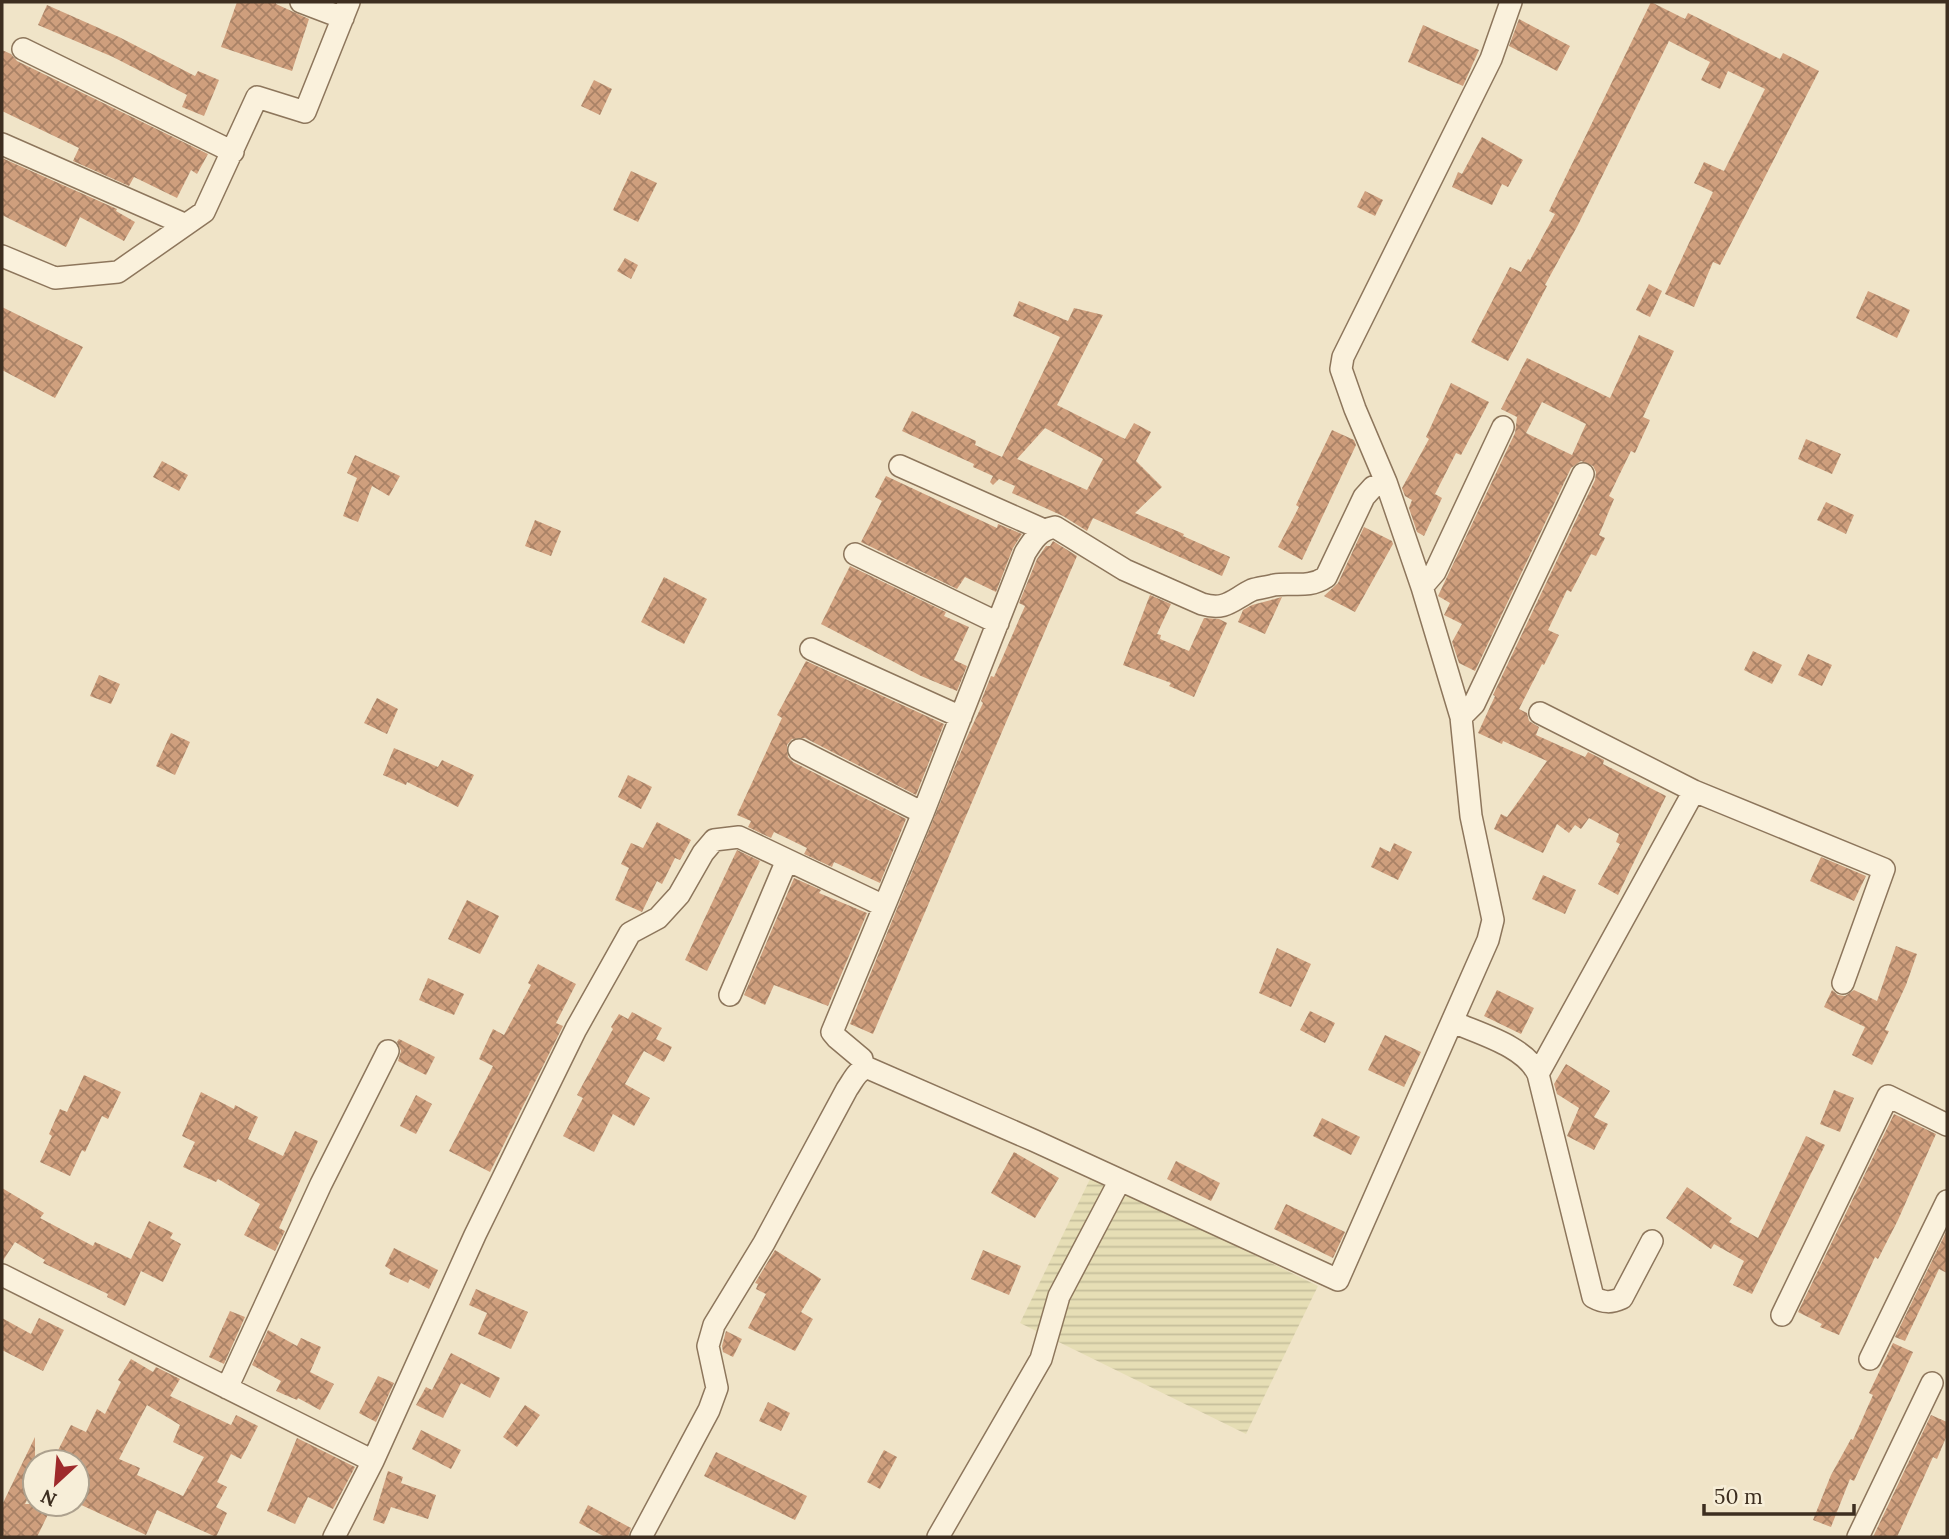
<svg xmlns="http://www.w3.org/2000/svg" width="1949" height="1539" font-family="Lora,serif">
<defs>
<pattern id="farmland-rules" width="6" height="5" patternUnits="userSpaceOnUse" patternTransform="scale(1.75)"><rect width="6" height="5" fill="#e6deb5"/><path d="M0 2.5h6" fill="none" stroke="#c6bf9b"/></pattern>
<pattern id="building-cross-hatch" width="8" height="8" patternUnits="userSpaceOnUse" patternTransform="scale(1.75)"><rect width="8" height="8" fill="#cf9f7d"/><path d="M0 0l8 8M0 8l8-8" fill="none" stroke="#a98266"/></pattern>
</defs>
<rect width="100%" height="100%" fill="#f0e4c8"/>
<path fill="url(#farmland-rules)" d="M1092,1175L1318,1286L1246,1434L1020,1323Z"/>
<path fill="url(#building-cross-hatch)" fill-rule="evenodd" d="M237,2H276V4L309,19L292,71L221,47Z
M1651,2L1685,19L1688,13L1780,59L1783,53L1819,71L1720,265L1713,262L1694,307L1665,294L1713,192L1694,183L1704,162L1724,171L1765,89L1728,71L1720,89L1701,80L1710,62L1669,41L1578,225L1545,285L1547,286L1508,361L1471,342L1510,267L1521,272L1528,259L1530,260L1555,214L1549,211Z
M47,5L119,37L195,76L198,71L219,80L204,116L182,107L187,95L113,57L38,25Z
M1519,19L1570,46L1557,71L1509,46Z
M1423,25L1479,50L1463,86L1408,62Z
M2,50L11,54L17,61L208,154L197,174L191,170L177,198L134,177L129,186L73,161L79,148L2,111Z
M594,80L612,89L600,115L581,106Z
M1482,137L1523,160L1508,187L1502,184L1492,205L1452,187L1458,172L1462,174Z
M2,158L117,209L116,211L135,222L124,241L80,217L66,247L2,215Z
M631,171L657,183L638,222L613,210Z
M1365,191L1383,200L1375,216L1357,207Z
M625,258L638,265L631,279L617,271Z
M1649,284L1662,291L1650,317L1636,310Z
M1868,291L1910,310L1897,338L1856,318Z
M1019,301L1068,321L1074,308L1103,315L1057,405L1125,439L1134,423L1151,432L1136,461L1162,487L1135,513L1184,534L1183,536L1230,557L1222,576L1093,518L1087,531L1063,516L1012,493L1015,486L999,479L993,485L990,482L993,476L973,467L974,464L902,431L912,411L976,441L975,445L1002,457L1060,337L1013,316ZM1045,428L1103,459L1087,490L1017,459Z
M2,307L83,347L55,398L2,370Z
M1639,335L1674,351L1643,417L1650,420L1635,453L1631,451L1609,496L1614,499L1599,535L1605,538L1596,556L1591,554L1571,592L1567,590L1548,630L1559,635L1544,665L1542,664L1519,709L1527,713L1529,721L1539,727L1536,735L1585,757L1588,752L1604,760L1603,764L1666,796L1618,895L1598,884L1620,844L1616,842L1619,834L1589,818L1581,829L1575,825L1569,833L1557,824L1543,853L1494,829L1501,814L1507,817L1547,761L1503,741L1502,744L1478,733L1495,696L1493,695L1595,480L1596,472L1593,466L1581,461L1571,468L1475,671L1459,663L1452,642L1462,624L1444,615L1450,603L1438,596L1515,433L1517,417L1501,409L1527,358L1610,398ZM1542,402L1586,424L1572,455L1526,433Z
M1451,383L1489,402L1461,455L1456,453L1435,494L1442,498L1424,536L1417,532L1409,508L1412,500L1405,496L1402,488L1429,439L1426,437Z
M1332,430L1354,440L1356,445L1302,560L1278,547L1299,507L1296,505Z
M1806,439L1841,454L1832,474L1798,459Z
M355,455L400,476L389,496L372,486L358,522L343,516L357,478L347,473Z
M162,461L188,475L179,491L153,477Z
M886,476L997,528L998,524L1022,534L1013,548L996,592L965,577L957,589L861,542L882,501L875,497Z
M1826,502L1854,515L1846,534L1817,520Z
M535,520L561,531L551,556L525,546Z
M1364,527L1392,541L1393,544L1355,612L1324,596L1338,583Z
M1053,541L1077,556L873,1034L850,1024L967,737L983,703L981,701L991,676L994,677L1025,606L1019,603L1037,559L1046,546H1050Z
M850,566L946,612L944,616L969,627L954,660L967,666L957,691L921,676L821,624Z
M664,577L707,599L684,644L641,622Z
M1150,595L1171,604L1157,634L1161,635L1160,639L1189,651L1204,618L1219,619L1227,623L1194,697L1169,686L1171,683L1123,665Z
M1282,597L1265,634L1238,622L1243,610L1252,605Z
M1753,651L1782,665L1772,684L1744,670Z
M1808,654L1832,665L1822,686L1798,675Z
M806,661L944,724L916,795L805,738L792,739L787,745L788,757L793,762L906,819L880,883L834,862L832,867L804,854L807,848L774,832L771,838L748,827L751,821L737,815L782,718L777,715Z
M99,675L120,684L111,704L90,696Z
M377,698L398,709L387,734L364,723Z
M171,733L190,742L175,775L156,766Z
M394,748L438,767L442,760L474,775L458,807L407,782L406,785L383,775Z
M628,775L652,787L641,809L618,797Z
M657,822L691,840L680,860L675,858L662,884L657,881L642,912L615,900L629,868L621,864L631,843L643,848Z
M1394,843L1412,852L1398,880L1371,867L1380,847L1390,852Z
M737,850L760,861L707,971L685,960Z
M1821,857L1866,876L1854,901L1810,881Z
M1543,875L1576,890L1565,914L1532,899Z
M794,878L821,890L819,893L867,913L828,1006L774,985L765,1005L744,995Z
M467,900L499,916L480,954L448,939Z
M1896,946L1917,954L1906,985L1885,1030L1889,1031L1872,1065L1852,1055L1865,1027L1824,1007L1832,990L1838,995L1845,996L1854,990L1877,1001Z
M1277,948L1311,964L1291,1007L1259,993Z
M538,964L576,984L556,1023L563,1026L490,1172L449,1151L493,1066L479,1059L493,1029L504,1035L531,985L528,983Z
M428,978L464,994L454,1015L419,1000Z
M1497,990L1534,1008L1521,1034L1484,1016Z
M1310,1011L1335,1023L1325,1043L1300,1030Z
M632,1012L662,1028L656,1039L672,1047L664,1062L644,1051L625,1084L650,1098L634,1126L613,1114L594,1152L563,1136L583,1098L577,1095L613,1029L611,1027L619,1014L628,1019Z
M1385,1035L1421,1052L1404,1087L1368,1070Z
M399,1039L435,1057L426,1075L398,1061L401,1051L397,1042Z
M1566,1064L1610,1091L1594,1117L1608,1124L1594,1150L1567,1136L1579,1108L1557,1094L1554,1084Z
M84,1075L121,1092L108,1119L102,1116L85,1152L82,1150L70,1176L40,1162L52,1136L49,1134L60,1109L67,1112Z
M1834,1090L1854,1098L1840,1132L1820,1124Z
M201,1092L234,1109L235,1105L258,1117L248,1139L283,1156L295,1131L318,1141L279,1228L285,1231L275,1251L244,1235L260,1204L218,1179L216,1182L183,1167L195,1142L182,1136Z
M416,1095L432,1104L416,1134L400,1126Z
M1894,1114L1936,1134L1898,1220L1878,1259L1875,1257L1839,1335L1820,1327L1822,1324L1798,1312Z
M1322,1118L1360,1137L1351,1155L1313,1136Z
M1806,1136L1825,1145L1752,1294L1733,1285L1744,1261L1714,1244L1711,1249L1666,1218L1687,1187L1732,1218L1729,1222L1758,1238Z
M1014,1152L1059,1178L1035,1218L991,1193Z
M1176,1161L1220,1183L1211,1201L1167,1179Z
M2,1188L44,1213L40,1218L93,1246L95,1242L131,1259L149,1221L173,1233L170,1238L181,1244L163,1282L141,1271L125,1306L107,1297L108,1294L43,1263L45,1260L15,1242L2,1262Z
M1286,1204L1345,1232L1333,1258L1274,1229Z
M1947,1230V1273L1939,1269L1905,1341L1895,1337Z
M394,1248L438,1270L429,1289L410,1279L408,1283L389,1274L391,1270L385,1266Z
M775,1250L821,1279L801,1312L813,1319L795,1351L748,1328L766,1294L756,1289L758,1284L755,1283Z
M983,1250L1021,1266L1009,1295L971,1279Z
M476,1289L528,1312L511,1349L478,1334L487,1313L469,1305Z
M230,1311L245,1317L224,1364L209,1357Z
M2,1318L31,1334L39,1318L64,1330L43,1371L2,1350Z
M268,1330L297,1346L301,1338L321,1347L310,1372L334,1384L320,1410L298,1398L297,1400L276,1391L281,1381L252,1365Z
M726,1331L742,1339L733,1357L723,1352L722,1346Z
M1893,1343L1913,1352L1854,1481L1850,1479L1831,1527L1813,1520L1831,1475L1851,1439L1853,1440L1873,1395L1869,1393Z
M451,1353L500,1378L490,1398L461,1383L443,1418L416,1405L426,1387L432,1390Z
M131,1359L153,1372L156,1367L180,1379L170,1396L231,1425L236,1415L258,1426L241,1459L231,1454L217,1482L227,1487L216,1507L227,1513L216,1537L157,1510L146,1535L77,1503V1462H52L71,1425L86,1432L97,1409L105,1414L121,1382L118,1380ZM147,1405L180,1425L173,1442L204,1457L183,1496L137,1475L140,1468L119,1459Z
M378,1376L394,1383L376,1422L359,1413Z
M768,1402L790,1413L781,1431L759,1421Z
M525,1405L540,1415L517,1447L503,1437Z
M1931,1415L1947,1422V1435L1937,1459L1933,1457L1897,1537H1873Z
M421,1430L461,1450L451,1469L412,1449Z
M35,1437V1484L25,1504H53L37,1537H2V1505Z
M297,1438L355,1467L333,1509L308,1497L295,1524L267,1511Z
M884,1450L897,1457L880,1489L867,1482Z
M716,1452L807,1496L795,1520L704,1476Z
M388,1471L403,1477L401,1483L436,1495L428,1519L391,1507L384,1524L373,1520Z
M588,1505L631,1528L628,1537H605L579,1523Z"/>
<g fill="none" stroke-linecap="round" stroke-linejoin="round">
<defs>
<path id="minor" d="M301,2L343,18
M23,49L233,152
M2,144L184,224
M2,256L55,278L118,272L204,212L257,97L305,112L349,2
M900,466L1044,530
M855,554L998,623
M1422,587L1435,572L1503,427
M811,649L961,717
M1540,713L1694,791L1884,869L1843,983
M1461,717L1474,704L1583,474
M799,750L923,813
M730,995L787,860
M1453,1022C1480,1034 1525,1046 1538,1074L1593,1297C1604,1303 1611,1303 1622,1298L1652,1241
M863,1069L862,1059L837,1038L832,1032L923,813L1025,553C1033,540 1039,530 1055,527L1125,570L1202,604C1226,611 1232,600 1252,590C1258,588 1267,587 1274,585C1293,582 1308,589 1326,577L1364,497L1373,487L1386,482
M1538,1074L1694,791
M2,1275L373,1461
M1782,1315L1888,1096L1947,1125
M1870,1359L1947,1201
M227,1388L321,1184L388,1051
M334,1537L373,1461L475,1235L576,1029L630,933L658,918L679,895L703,853L714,840L739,837L884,906
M641,1537L709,1410L717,1388L708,1346L714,1325L764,1243L847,1089C853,1081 857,1069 868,1068L1035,1141L1338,1280L1488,940L1493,920L1471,816L1461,717L1422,587L1386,482L1355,409L1341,369L1343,357L1491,59L1511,2
M938,1537L1041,1359L1059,1296L1120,1180
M1858,1537L1932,1383"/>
</defs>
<use href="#minor" stroke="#8d765c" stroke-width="24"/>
<use href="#minor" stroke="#faf1dc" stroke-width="21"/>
</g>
<rect width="1949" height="1539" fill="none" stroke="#3d2e20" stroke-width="7"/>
<g transform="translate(56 1483) rotate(206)"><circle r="33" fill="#f7eed8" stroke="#ada18e" stroke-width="2"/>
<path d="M0-5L12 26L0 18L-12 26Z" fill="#9e2a2b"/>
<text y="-10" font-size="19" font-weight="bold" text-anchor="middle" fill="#3d2e20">N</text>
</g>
<path d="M1704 1504v10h150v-10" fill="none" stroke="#3d2e20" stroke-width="3.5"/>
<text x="1714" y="1504" font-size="21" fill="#3d2e20" stroke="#f7eed8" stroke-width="5" paint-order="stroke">50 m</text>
</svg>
